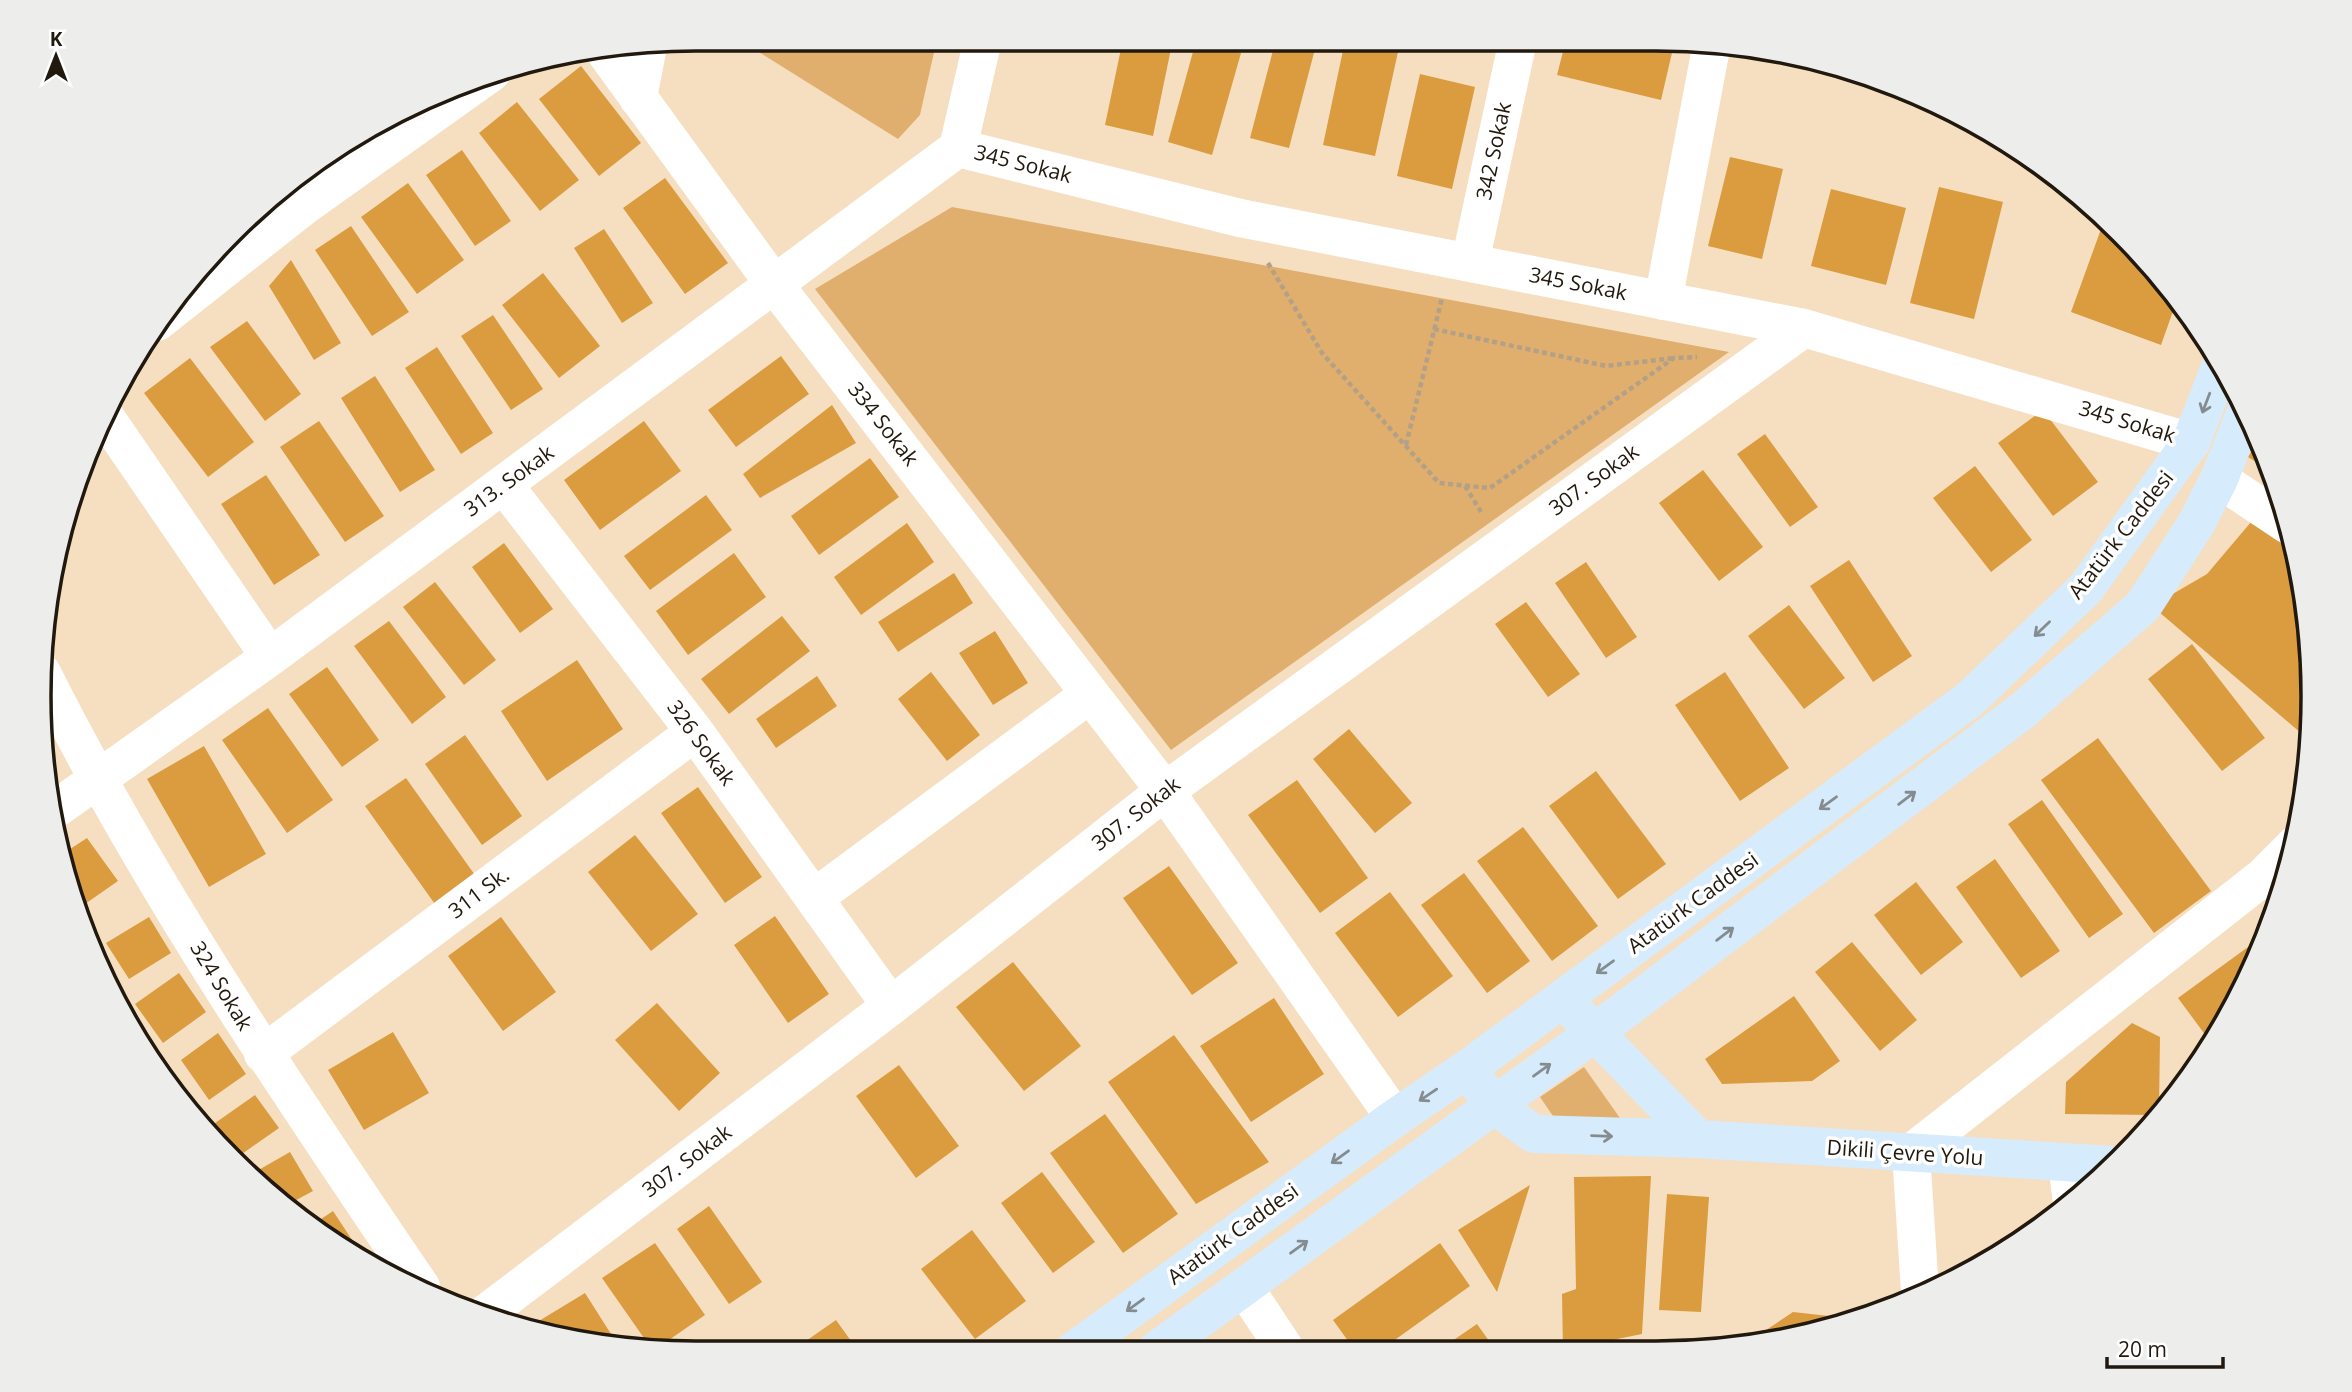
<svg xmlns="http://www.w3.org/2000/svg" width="2352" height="1392" font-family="'Open Sans',sans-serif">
<rect width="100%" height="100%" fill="#f6dfc0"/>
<path fill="#e0af6e" d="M738,39H937L920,115L898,139Z
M952,207L1729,352L1171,750L815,289Z
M1584,1067L1627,1128L1555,1119L1540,1097Z"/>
<path fill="#da9c3f" d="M1123,39H1173L1153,136L1105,125Z
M1276,39L1315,49L1289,148L1250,138Z
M1566,40H1675L1661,100L1557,75Z
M1196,41L1241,53L1212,155L1168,142Z
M1345,41L1398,52L1375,156L1323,145Z
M581,66L641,143L599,176L539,99Z
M1420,74L1475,87L1452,189L1397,176Z
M517,102L579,180L540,211L479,133Z
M462,150L511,221L475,246L426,175Z
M1730,157L1783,169L1762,259L1708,246Z
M665,178L728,263L685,294L623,208Z
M408,183L464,260L417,294L361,217Z
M1939,187L2003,202L1974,319L1910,303Z
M1831,189L1906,208L1886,285L1811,266Z
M2105,218L2121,231L2177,300L2161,345L2071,312Z
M351,226L409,312L372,336L315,250Z
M604,229L653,303L622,323L574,248Z
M291,260L341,343L314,360L269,286Z
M543,273L600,346L559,378L502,305Z
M493,315L543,389L511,410L461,336Z
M247,321L301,394L265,421L210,347Z
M437,347L493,433L461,454L405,368Z
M781,356L809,394L736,447L708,410Z
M190,358L254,442L208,477L144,393Z
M375,376L435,470L400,492L341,398Z
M832,405L856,443L760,498L743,474Z
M2043,410L2098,482L2053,516L1998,443Z
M319,421L384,516L345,542L280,447Z
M644,421L681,471L600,530L564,480Z
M1765,434L1818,507L1790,527L1737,454Z
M2260,438L2264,445L2272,472L2248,457Z
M870,458L899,497L819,555L791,516Z
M1975,466L2032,540L1991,572L1933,498Z
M1703,470L1763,547L1719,581L1659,503Z
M266,475L320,555L274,585L221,504Z
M706,495L732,530L650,590L624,556Z
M2262,509L2291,534L2301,568L2313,696L2309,740L2152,606L2207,574Z
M907,523L934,562L861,615L834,577Z
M504,543L553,609L520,633L472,567Z
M734,553L766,597L688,655L656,611Z
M1849,560L1912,656L1873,682L1810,586Z
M1586,562L1637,637L1606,658L1555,583Z
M954,573L973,603L898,652L878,622Z
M435,582L496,660L464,685L403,607Z
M1526,602L1580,674L1548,697L1495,624Z
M1789,605L1845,678L1804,709L1748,636Z
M782,616L810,651L729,714L701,679Z
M389,621L446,697L412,724L354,646Z
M995,631L1028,683L993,705L959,653Z
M2192,644L2265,738L2222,771L2148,679Z
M577,660L623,729L547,781L501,711Z
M327,667L379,740L342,767L289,694Z
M931,672L980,735L947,761L898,699Z
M1725,672L1789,768L1740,801L1675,705Z
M817,676L837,706L776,748L756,719Z
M268,708L333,800L287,833L222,740Z
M1349,729L1412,803L1375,833L1313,759Z
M465,735L522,816L482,845L425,764Z
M2098,738L2211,891L2154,933L2041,780Z
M204,746L266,854L209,887L147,779Z
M1596,771L1666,864L1618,899L1549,806Z
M406,778L477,878L437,907L365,806Z
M1297,780L1368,878L1320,913L1248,815Z
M698,787L762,877L725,903L661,813Z
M2042,800L2123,914L2089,938L2008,824Z
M1523,827L1598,926L1552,961L1477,861Z
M635,835L698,914L651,951L588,872Z
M87,838L118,881L75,911L64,853Z
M1995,859L2060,951L2021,978L1956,887Z
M1169,866L1238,963L1192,995L1123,898Z
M1464,873L1530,961L1487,993L1421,905Z
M1916,882L1963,942L1921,975L1874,915Z
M1390,892L1453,976L1398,1017L1335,933Z
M775,916L829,994L788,1023L734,945Z
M149,917L171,953L129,979L106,943Z
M501,917L556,992L503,1031L448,956Z
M2272,919L2271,921L2266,938L2260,928Z
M1852,942L1917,1020L1880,1051L1815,972Z
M2248,947L2257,960L2212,1044L2178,998Z
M1013,962L1081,1046L1024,1091L956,1007Z
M179,973L206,1012L163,1043L135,1004Z
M1794,996L1840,1061L1812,1081L1722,1084L1705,1059Z
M1274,998L1324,1074L1251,1122L1200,1046Z
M657,1003L720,1073L679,1111L615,1040Z
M2132,1023L2160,1037L2159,1111L2156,1115L2065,1114L2066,1082Z
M393,1032L429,1093L364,1130L328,1070Z
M218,1033L246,1074L209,1100L181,1060Z
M1174,1035L1269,1162L1196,1204L1108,1082Z
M899,1065L959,1146L916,1178L856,1096Z
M255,1095L279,1128L239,1156L208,1128Z
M1105,1114L1178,1214L1123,1253L1050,1153Z
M290,1152L313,1191L289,1204L255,1172Z
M1042,1172L1095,1242L1053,1273L1001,1203Z
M1651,1176L1642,1334L1563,1350L1562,1294L1576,1289L1574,1177Z
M1530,1185L1497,1292L1458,1230Z
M1667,1194L1709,1197L1701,1312L1659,1310Z
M709,1206L762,1282L729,1304L677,1229Z
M333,1211L360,1252L356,1255L330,1242L312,1225Z
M972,1230L1026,1301L975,1339L921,1269Z
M655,1243L705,1315L653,1351L602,1278Z
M1440,1243L1470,1286L1378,1352H1356L1333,1320Z
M585,1293L618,1345L529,1327Z
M1793,1312L1856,1319L1827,1331L1745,1344Z
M836,1320L859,1352H790Z
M1477,1324L1497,1352H1436Z"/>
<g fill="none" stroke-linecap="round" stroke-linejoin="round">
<path stroke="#b2a087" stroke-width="4.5" stroke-dasharray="5 3.5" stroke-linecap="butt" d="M1268,263L1322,353L1439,483L1490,488L1674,358L1697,357
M1434,329L1606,366L1674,358
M1406,445L1442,298
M1465,486L1483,515"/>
<path stroke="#fff" stroke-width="38" d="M606,53L774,284L1165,791L1395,1118
M638,98L648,46
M958,148L1240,218L1804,328L2191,442
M958,148L983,39
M1470,263L1518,40
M1663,301L1712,43
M157,322L304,206L492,72
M106,418L270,657
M2219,479L2288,525
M504,485L695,732L891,1006
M42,673C150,888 286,1088 421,1287
M57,808L270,657L958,148
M814,898L1090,694
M263,1054L695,732
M2067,1163L2072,1203
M1244,1287L1287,1352
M1920,1292L1911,1153L2263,877L2295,845
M481,1317L891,1006L1165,791L1804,328"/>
<path stroke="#d6ebfc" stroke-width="38" d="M1576,1013L1698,1139
M1479,1085L1494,1105L1534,1134L1698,1139L2112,1165
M1072,1352L1395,1118L1467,1069L1970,699L2086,588L2191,442L2221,365
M1154,1352L1594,1033L2022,711L2143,606L2196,524L2219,479L2246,411"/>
</g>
<defs><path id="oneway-shaft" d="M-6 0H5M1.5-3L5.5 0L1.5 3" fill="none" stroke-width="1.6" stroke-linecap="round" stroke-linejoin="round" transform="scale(1.75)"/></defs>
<g stroke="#858c90">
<use href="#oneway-shaft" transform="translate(2206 403) rotate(111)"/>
<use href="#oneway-shaft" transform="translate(2042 629) rotate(136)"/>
<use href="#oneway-shaft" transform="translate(1907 798) rotate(-37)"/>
<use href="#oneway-shaft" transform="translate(1828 803) rotate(144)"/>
<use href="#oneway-shaft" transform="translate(1725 934) rotate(-37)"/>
<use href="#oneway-shaft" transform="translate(1605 967) rotate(144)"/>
<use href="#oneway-shaft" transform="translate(1542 1070) rotate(-36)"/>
<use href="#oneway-shaft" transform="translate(1428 1095) rotate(146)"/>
<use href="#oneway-shaft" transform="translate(1602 1136) rotate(2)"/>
<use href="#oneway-shaft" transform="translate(1340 1157) rotate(144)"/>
<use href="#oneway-shaft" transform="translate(1299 1247) rotate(-36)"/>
<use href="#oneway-shaft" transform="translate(1135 1305) rotate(144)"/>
</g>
<g text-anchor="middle" stroke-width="7" stroke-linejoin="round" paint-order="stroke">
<g font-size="21" fill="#21190d" stroke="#fff">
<text transform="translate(1494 151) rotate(-78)" y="7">342 Sokak</text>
<text transform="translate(1023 164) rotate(14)" y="7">345 Sokak</text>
<text transform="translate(1578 284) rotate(11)" y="7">345 Sokak</text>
<text transform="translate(2127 422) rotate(17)" y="7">345 Sokak</text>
<text transform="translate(883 424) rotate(52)" y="7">334 Sokak</text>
<text transform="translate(1594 480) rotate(-36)" y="7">307. Sokak</text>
<text transform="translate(509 481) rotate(-36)" y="7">313. Sokak</text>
<text transform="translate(2121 535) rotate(-52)" y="7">Atatürk Caddesi</text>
<text transform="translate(701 743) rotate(54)" y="7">326 Sokak</text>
<text transform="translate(1136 814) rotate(-38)" y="7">307. Sokak</text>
<text transform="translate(479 893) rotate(-37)" y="7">311 Sk.</text>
<text transform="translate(1693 903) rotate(-36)" y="7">Atatürk Caddesi</text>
<text transform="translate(221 986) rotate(59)" y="7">324 Sokak</text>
<text transform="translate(1905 1153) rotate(4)" y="7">Dikili Çevre Yolu</text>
<text transform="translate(687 1161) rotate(-37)" y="7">307. Sokak</text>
<text transform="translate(1233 1234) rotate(-36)" y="7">Atatürk Caddesi</text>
</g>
</g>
<path d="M0 0H2352V1392H0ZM696 51H1656A645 645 0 0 1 2301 696V696A645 645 0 0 1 1656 1341H696A645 645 0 0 1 51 696V696A645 645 0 0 1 696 51Z" fill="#ededec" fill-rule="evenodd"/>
<path fill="none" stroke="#21190d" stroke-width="3.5" d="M696 51H1656A645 645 0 0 1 2301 696V696A645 645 0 0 1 1656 1341H696A645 645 0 0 1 51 696V696A645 645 0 0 1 696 51Z"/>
<g transform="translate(56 56)" stroke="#ffffff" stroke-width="5" paint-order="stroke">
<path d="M0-5L12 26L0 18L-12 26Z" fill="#21190d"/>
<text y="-10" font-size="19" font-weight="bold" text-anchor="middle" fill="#21190d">K</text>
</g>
<path d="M2107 1357v10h116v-10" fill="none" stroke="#21190d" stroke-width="3.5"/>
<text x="2118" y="1357" font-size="21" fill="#21190d" stroke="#ffffff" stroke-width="5" paint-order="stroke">20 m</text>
</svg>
